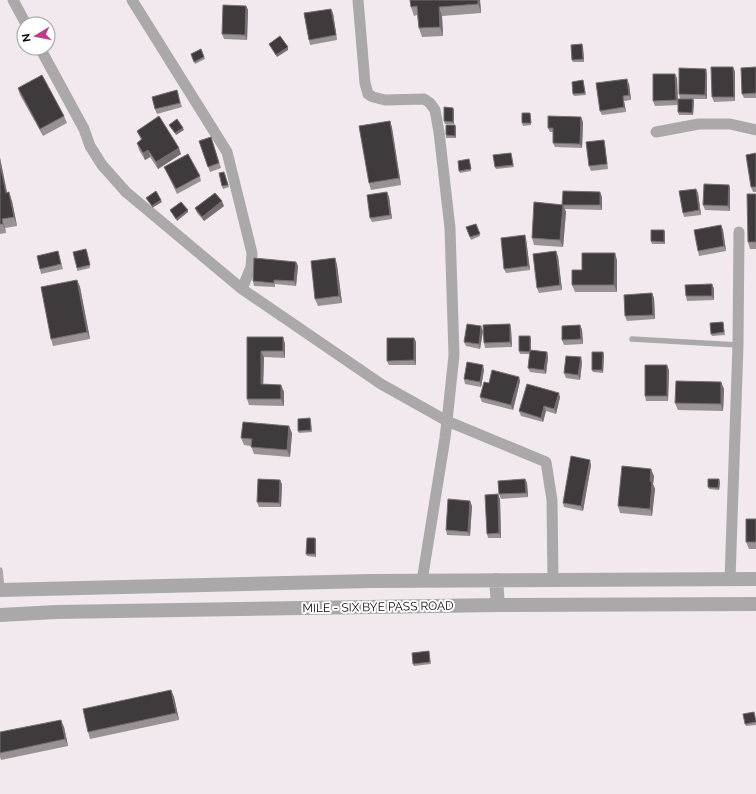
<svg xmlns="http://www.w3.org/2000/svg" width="756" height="794" font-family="Raleway,sans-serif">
<rect width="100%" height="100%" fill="#f1e9ed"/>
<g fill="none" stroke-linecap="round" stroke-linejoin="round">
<path stroke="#aba8a9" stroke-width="5.5" d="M632,339L738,345
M0,570L2,590"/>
<path stroke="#aba8a9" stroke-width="11" d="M13,0L26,24
M132,0L227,152L252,253L251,267L242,289
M40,48L84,129L90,146L102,165L126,192L242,289L381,384L447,421L454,355L450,228L439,132L435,110L430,103L424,99L385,100L373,97L368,94L365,83L358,0
M656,132L699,124H730L756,130
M730,579L738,345L739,232
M422,581L445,438L447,421L546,462L552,500L553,580"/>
<path stroke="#aba8a9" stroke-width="14" d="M496,580L498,605
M0,590L371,581L756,579
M0,615L56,612L498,605L756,604"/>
</g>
<path fill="#989294" d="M410,0H480L481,13L442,16L443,36L422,37L419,28L417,15L414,16L411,7Z
M246,6L248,10L247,40L224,39L222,34Z
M333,13L337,40L310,45L309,40Z
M582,44L583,47L584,62H573L572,60Z
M201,49L205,59L195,64L191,54Z
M733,67L735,72V101L714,102L712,97Z
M756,67V98H744L742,94Z
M707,74V99H680L679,94Z
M677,78L678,105L655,106L653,101Z
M583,80L586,95L574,96L573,94Z
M629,84L631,100L624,101L626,112L602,115L600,111Z
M18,88L64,116L67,123L43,136L20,95Z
M177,90L182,107L157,114L155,109Z
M693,99L694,102L693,115H679L678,112Z
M454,110V124H445L444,121Z
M531,116V125L523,126L522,123Z
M390,121L392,128L401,185L371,190L369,183Z
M583,122L582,148L555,147L553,143V132H550L548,128Z
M455,125L456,128V138H446V135Z
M137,131L181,154L158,169L150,157L145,160L139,150L137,143L141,140Z
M211,137L221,168L210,172L199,141Z
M605,145L608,169L591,171L589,166Z
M511,153L514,167L496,169L495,167Z
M756,153V192H753L751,187Z
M0,158L7,193L12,201L17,226L5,228L6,233L0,234Z
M470,162L471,171L460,173L459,171Z
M164,167L200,176L201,181L177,194L166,171Z
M225,174L229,187L223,189L222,186Z
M729,185L730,189V211L705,210L703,205Z
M696,189L698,193L701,215L684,217L683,213Z
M387,192L389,197L392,219L372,222L370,218Z
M756,194V249H750L748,242Z
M602,197V210L565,209L566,212L563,247L534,245L532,238L562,205Z
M224,206L204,221L197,213L195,208Z
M476,224L480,236L471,240L466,227Z
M721,225L723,230L726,251L699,256L698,251Z
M665,232V244H652L651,241Z
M526,239L530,270L506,273L504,269Z
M58,251L63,269L41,274L40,269Z
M87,251L90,268L77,271V268Z
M558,256L562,290L539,293L537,288Z
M335,258L337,265L342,303L318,306L315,299Z
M617,260V292H575L572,285L582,270Z
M296,262L298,266L296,286L275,284V287L254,286L253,281Z
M77,280L80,287L90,339L53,346L51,339Z
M712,284L714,289V300L687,301L686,296Z
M652,293L654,298L655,319L627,321L625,316Z
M723,322L725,335L712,336L711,334Z
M580,325L582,330L583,344L564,345L562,340Z
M511,329L512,347L485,348L484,343Z
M483,331L480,349L466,346L464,342Z
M247,337H283L285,344V358L264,357L263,384L281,385L284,392V406L249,405L247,399Z
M414,338L416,342V365H389L387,361Z
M531,339V350L547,352L548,357L546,374L530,372L528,368L530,354H520L519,351Z
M603,352L604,355L603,373L593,372L592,370Z
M582,362L580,380L566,378L564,373Z
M484,370L481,387L465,384L464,379Z
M669,370L668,401H646L645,396Z
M519,377L520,381L513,410L482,402L480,397L489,383Z
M721,382L724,389L723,411L678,410L675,403Z
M560,397L556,414L546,411L543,422L521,416L519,411Z
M310,418L311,420L312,432L299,433L298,431Z
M292,433L290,457L254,454L251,446L244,445L241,438Z
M591,465L583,511L564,507L563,503Z
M654,476L653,484L655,489L652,516L620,513L618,506Z
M525,479L527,483L528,497L501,499L499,494Z
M720,482L719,490L709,489L708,487Z
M282,484L281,507H259L257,502Z
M500,499L501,538H488L487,534Z
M472,506L470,536L447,535L446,530Z
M756,519V549H749L746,542Z
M315,538L316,540V557L307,556L306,554Z
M429,654L431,664L414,666L413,664Z
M171,690L174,697L179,720L90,739L88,732Z
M755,715L756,725L746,726L745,724Z
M64,727L68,746L1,760L0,757V732Z"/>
<path fill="#746e71" d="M478,0H480L481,13L478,4Z
M246,6L248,10L247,40L245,35Z
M439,7L442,16L443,36L440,27Z
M331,9L333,13L337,40L336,35Z
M582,44L583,47L584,62L583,59Z
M288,47V50L277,57L276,55Z
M733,67L735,72V101L734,97Z
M706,69L707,74V99L705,95Z
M675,74L677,78L678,105L676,100Z
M627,79L629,84L631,100L629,95Z
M623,96L624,101L626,112L624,107Z
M693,99L694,102L693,115L692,113Z
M453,108L454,110V124L453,122Z
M581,117L583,122L582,148L580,144Z
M390,121L392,128L401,185L399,178Z
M455,125L456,128V138L455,136Z
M183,128L184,130L176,135L175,133Z
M179,148L181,154L158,169L156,162Z
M148,150L150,157L145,160L143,153Z
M0,158L9,202L6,193L0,164Z
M729,185L730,189V211L728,206Z
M696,189L698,193L701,215L699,210Z
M9,192L12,201L17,226L14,217Z
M387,192L389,197L392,219L390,215Z
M600,192L602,197V210L600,205Z
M161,200L162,202L152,208V206Z
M222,201L224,206L204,221L202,217Z
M563,205L566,212L563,247L560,240Z
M188,210V212L177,221L176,219Z
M2,219L5,228L6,233L3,224Z
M721,225L723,230L726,251L724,246Z
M664,230L665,232V244L664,242Z
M525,235L526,239L530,270L528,266Z
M556,251L558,256L562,290L560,285Z
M615,253L617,260V292L614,285Z
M335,258L337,265L342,303L339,296Z
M296,262L298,266L296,286L294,281Z
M77,280L80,287L90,339L87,332Z
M712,284L714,289V300L712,296Z
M652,293L654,298L655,319L653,315Z
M510,324L511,329L512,347L510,342Z
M580,325L582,330L583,344L581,339Z
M481,326L483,331L480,349L479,344Z
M530,336L531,339V354L530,352Z
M283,337L285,344V358L283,351Z
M414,338L416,342V365L414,360Z
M261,351L264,357L263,391L261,384Z
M547,352L548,357L546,374L544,370Z
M603,352L604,355L603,373L602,370Z
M581,357L582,362L580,380L578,375Z
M483,365L484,370L481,387L480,382Z
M667,365L669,370L668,401L667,396Z
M519,377L520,381L513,410L511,405Z
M721,382L724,389L723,411L721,404Z
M281,385L284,392V406L281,399Z
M559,393L560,397L556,414L554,409Z
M544,406L546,411L543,422L541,418Z
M289,426L292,433L290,457L287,450Z
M590,460L591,465L583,511L581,506Z
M651,469L654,476L653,484L655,489L652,516L650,509V481Z
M525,479L527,483L528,497L526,493Z
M719,479L720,482L719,490L718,488Z
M280,480L282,484L281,507L279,503Z
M498,494L500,499L501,538L499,533Z
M470,501L472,506L470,536L468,532Z
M315,538L316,540V557L315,554Z
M171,690L174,697L179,720L176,713Z
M61,720L64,727L68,746L65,739Z"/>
<path fill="#3f3a3c" stroke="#746e71" d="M410,0H478V4L439,7L440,27L419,28L417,6L411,7Z
M223,5L246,6L245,35L222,34Z
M331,9L336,35L309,40L304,13Z
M280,36L288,47L276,55L269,44Z
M582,44L583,59L572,60L571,45Z
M201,49L204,57L194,62L191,54Z
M711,67H733L734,97H712Z
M756,67V93L742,94L741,68Z
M679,68L706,69L705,95L679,94Z
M653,74H675L676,100L653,101Z
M42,75L64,116L40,129L18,88Z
M627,79L629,95L623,96L624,107L600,111L596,83Z
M583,80L585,93L573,94L572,82Z
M177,90L180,103L155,109L152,97Z
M678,99H693L692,113L678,112Z
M444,107L453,108V122L444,121Z
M522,113H530L531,123H522Z
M159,116L179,148L156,162L148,150L143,153L137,143L142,139L137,131Z
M548,116L581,117L580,144L553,143V128H548Z
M177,119L183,128L175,133L169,125Z
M390,121L399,178L369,183L359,126Z
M446,125H455V136L446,135Z
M211,137L219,163L208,167L199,141Z
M604,140L607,164L589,166L586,142Z
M511,153L513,165L495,167L493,155Z
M756,153V187H751L746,155Z
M188,154L200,176L176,189L164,167Z
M469,159L471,169L459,171L458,161Z
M0,164L6,193L9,192L14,217L2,219L3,224H0Z
M224,172L228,185L222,186L219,173Z
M704,184L729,185L728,206L703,205Z
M696,189L699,210L683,213L679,191Z
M156,191L161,200L152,206L146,198Z
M563,191L600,192V205H562Z
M387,192L390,215L370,218L367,195Z
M215,193L222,201L202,217L195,208Z
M747,194H756V242H748Z
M181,202L188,210L176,219L170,210Z
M534,202L563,205L560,240L532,238Z
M476,224L480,234L470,237L466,227Z
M721,225L724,246L698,251L694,230Z
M651,230H664V242L651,241Z
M525,235L528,266L504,269L501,238Z
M86,249L90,265L77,268L73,252Z
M58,251L61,264L40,269L37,256Z
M556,251L560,285L537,288L533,254Z
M582,253H615L614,285H572V270H582Z
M254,258L296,262L294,281L274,280V283L253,281Z
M335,258L339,296L315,299L311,261Z
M77,280L87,332L51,339L41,287Z
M712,284V296H686L685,285Z
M652,293L653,315L625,316L624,295Z
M723,322L724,332L711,334L710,323Z
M467,324L481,326L479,344L464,342Z
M510,324V342L484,343L483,325Z
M580,325L581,339L562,340V326Z
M519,336H530V352L519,351Z
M247,337H283V351H261V384L281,385V399H247Z
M387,338H414V360L387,361Z
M530,350L547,352L544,370L528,368Z
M592,352H603L602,370H592Z
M566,356L581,357L578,375L564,373Z
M467,362L483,365L480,382L464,379Z
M645,365H667V396H645Z
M492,370L519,377L511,405L480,397L484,382L489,383Z
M676,381L721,382V404L675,403Z
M527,384L559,393L554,409L544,406L541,418L519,411Z
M310,418L311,430L298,431V419Z
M243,422L289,426L287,450L251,447L252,439L241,438Z
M571,456L590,460L581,506L563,503Z
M622,466L651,469L650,481L652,482L650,509L618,506Z
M258,479L280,480L279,503L257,502Z
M525,479L526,493L499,494L498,481Z
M708,479H719L718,488L708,487Z
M498,494L499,533L487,534L485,495Z
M448,499L470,501L468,532L446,530Z
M746,519H756V542H746Z
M307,538H315V554H306Z
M429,651L430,662L413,664L412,653Z
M171,690L176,713L88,732L83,709Z
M754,712L756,722L745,724L743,714Z
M61,720L65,739L0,753V732Z"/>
<g text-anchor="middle" stroke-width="4" stroke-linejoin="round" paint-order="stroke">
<g font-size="12" fill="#0e0b0c" stroke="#fff">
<text transform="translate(378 607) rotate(-1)" y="4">MILE - SIX BYE PASS ROAD</text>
</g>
</g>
<g transform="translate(36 36) rotate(260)"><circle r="19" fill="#ffffff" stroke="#9f9d9e"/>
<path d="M0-3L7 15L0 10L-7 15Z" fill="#bc3d8b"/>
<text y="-6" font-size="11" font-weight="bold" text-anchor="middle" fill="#0e0b0c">N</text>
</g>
</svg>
